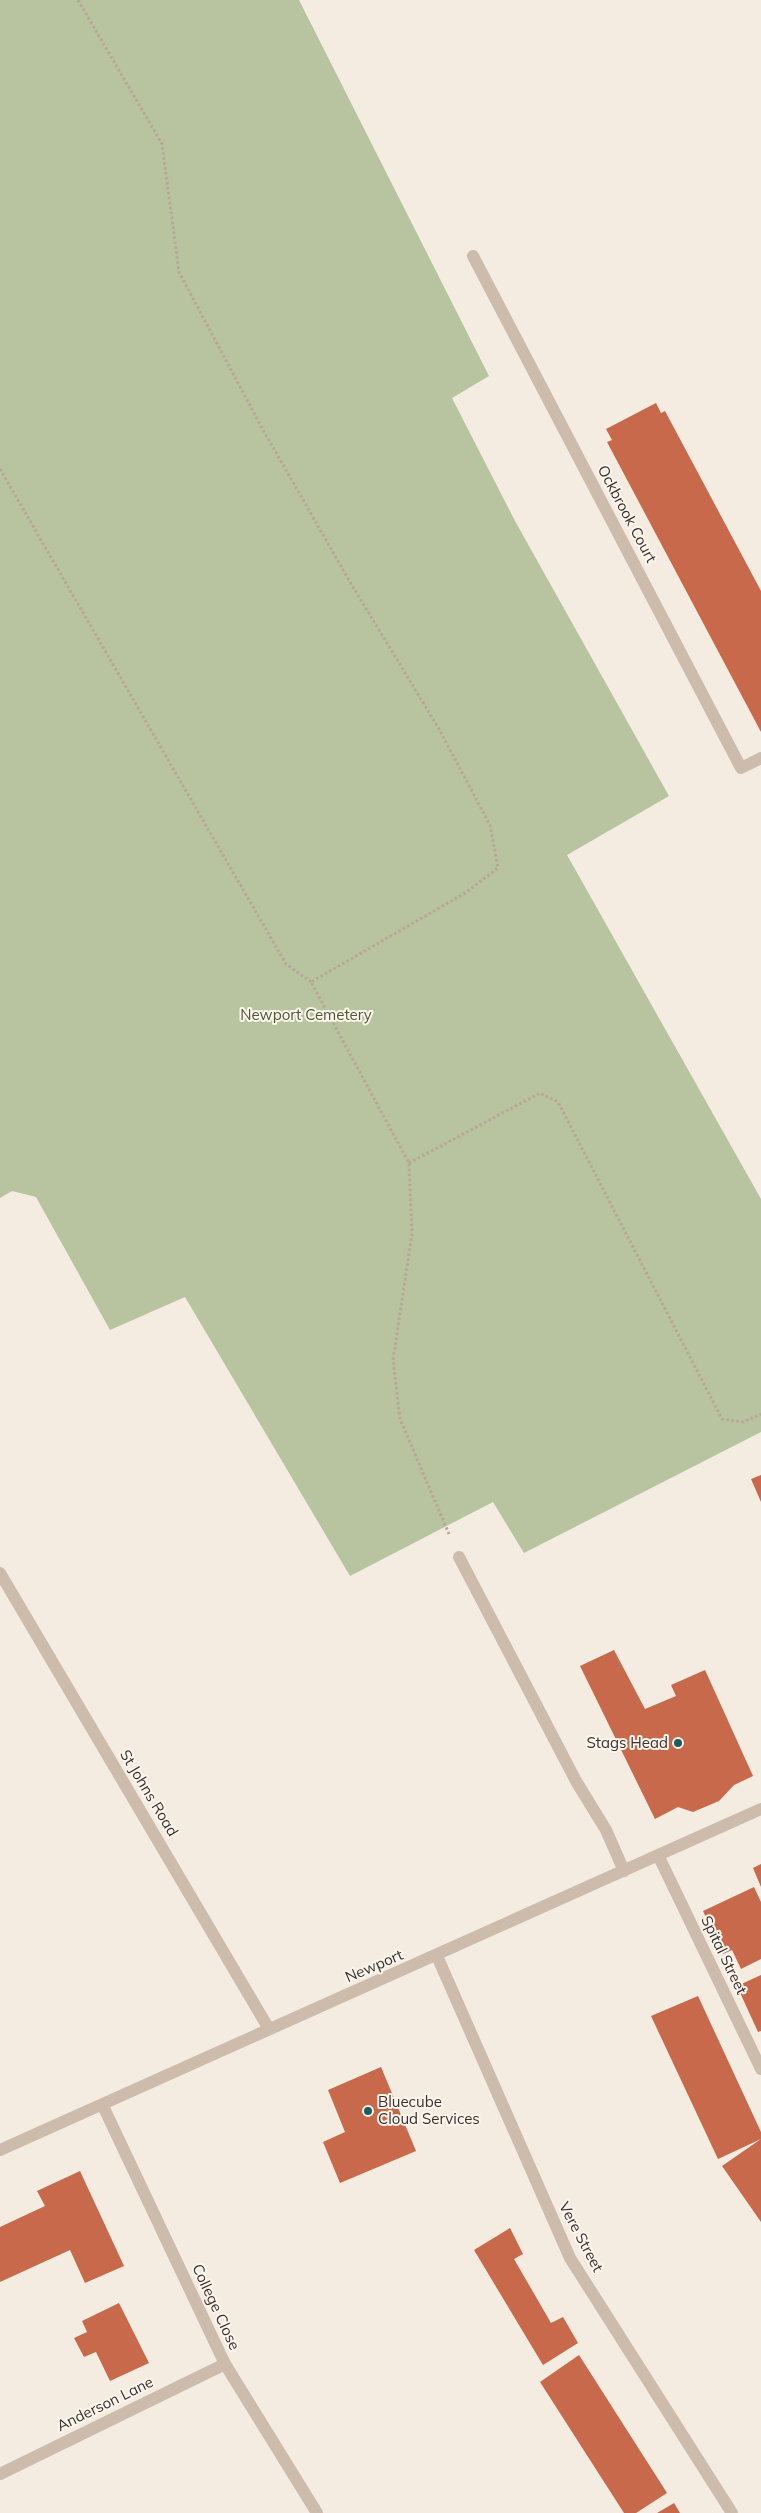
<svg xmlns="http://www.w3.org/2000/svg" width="761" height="2513" font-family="Mulish,sans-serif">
<rect width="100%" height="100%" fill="#f4ebe1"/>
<path fill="#b8c4a0" d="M0,0H299L489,376L452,398L515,521L669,796L567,855L761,1199V1432L524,1553L493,1502L350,1576L185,1297L110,1330L36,1197L12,1191L0,1198Z"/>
<path fill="#c8694b" d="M656,403L661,413L665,411L761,591V732L607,442L612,440L606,429Z
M761,1475V1502L751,1479Z
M614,1650L645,1709L676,1696L671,1685L705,1670L753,1776L734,1785L719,1801L693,1812L678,1807L655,1819L580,1666Z
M761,1864V1887L753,1868Z
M754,1887L761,1902V1959L741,1969L732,1950L723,1954L703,1911Z
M761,1975V2031L758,2032L737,1986Z
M698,1996L761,2132V2139L718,2159L651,2016Z
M381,2067L416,2151L340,2183L323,2142L345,2132L328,2090Z
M761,2139V2222L722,2166Z
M80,2171L124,2266L85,2283L70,2250L0,2282V2227L45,2206L37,2191Z
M510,2228L523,2254L514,2259L551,2323L563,2317L578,2343L543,2365L474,2250Z
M119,2303L149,2363L110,2381L96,2352L84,2357L74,2338L87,2332L82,2321Z
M579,2355L667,2493L636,2513H624L540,2382Z
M674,2503L680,2513H657Z"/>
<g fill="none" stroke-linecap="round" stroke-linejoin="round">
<path stroke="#b9a596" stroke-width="3" stroke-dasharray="2.5 2.5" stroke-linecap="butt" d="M78,0L162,144L179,272L262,428L350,582L439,729L490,825L498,868L465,893L311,982L409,1163L412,1234L393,1360L400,1419L449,1534
M0,469L286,964L311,982
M409,1163L540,1093L558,1102L722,1419L743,1422L761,1414"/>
<path stroke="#cdbbac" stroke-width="12" d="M473,256L741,768L761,758
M459,1557L576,1781L606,1830L624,1871
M0,1573L269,2029
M658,1855L761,2069
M437,1956L570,2258L732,2513
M103,2106L225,2364L317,2513
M0,2150L761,1809
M0,2474L225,2364"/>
</g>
<g fill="#1f5a5e" stroke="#fbf5ee" stroke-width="2">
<circle cx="678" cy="1743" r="5"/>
<circle cx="368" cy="2111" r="5"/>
</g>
<g text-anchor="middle" stroke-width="4" stroke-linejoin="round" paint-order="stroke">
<g font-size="15" fill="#3b302b" stroke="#fbf5ee">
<text transform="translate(627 514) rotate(62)" y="5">Ockbrook Court</text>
<text transform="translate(149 1793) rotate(59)" y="5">St Johns Road</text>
<text transform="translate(724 1955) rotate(64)" y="5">Spital Street</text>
<text transform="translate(374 1966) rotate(-23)" y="5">Newport</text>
<text transform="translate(581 2237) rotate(62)" y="5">Vere Street</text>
<text transform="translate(216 2307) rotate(65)" y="5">College Close</text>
<text transform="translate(105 2404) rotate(-26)" y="5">Anderson Lane</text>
</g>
<g font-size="15" fill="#4a5a2e" stroke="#fbf5ee">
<text x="306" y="1020">Newport Cemetery</text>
</g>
<g font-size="15" fill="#3b302b" stroke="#fbf5ee" text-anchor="end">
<text x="668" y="1748">Stags Head</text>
<text x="378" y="2107" text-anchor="start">Bluecube<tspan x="378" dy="17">Cloud Services</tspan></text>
</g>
</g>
</svg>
